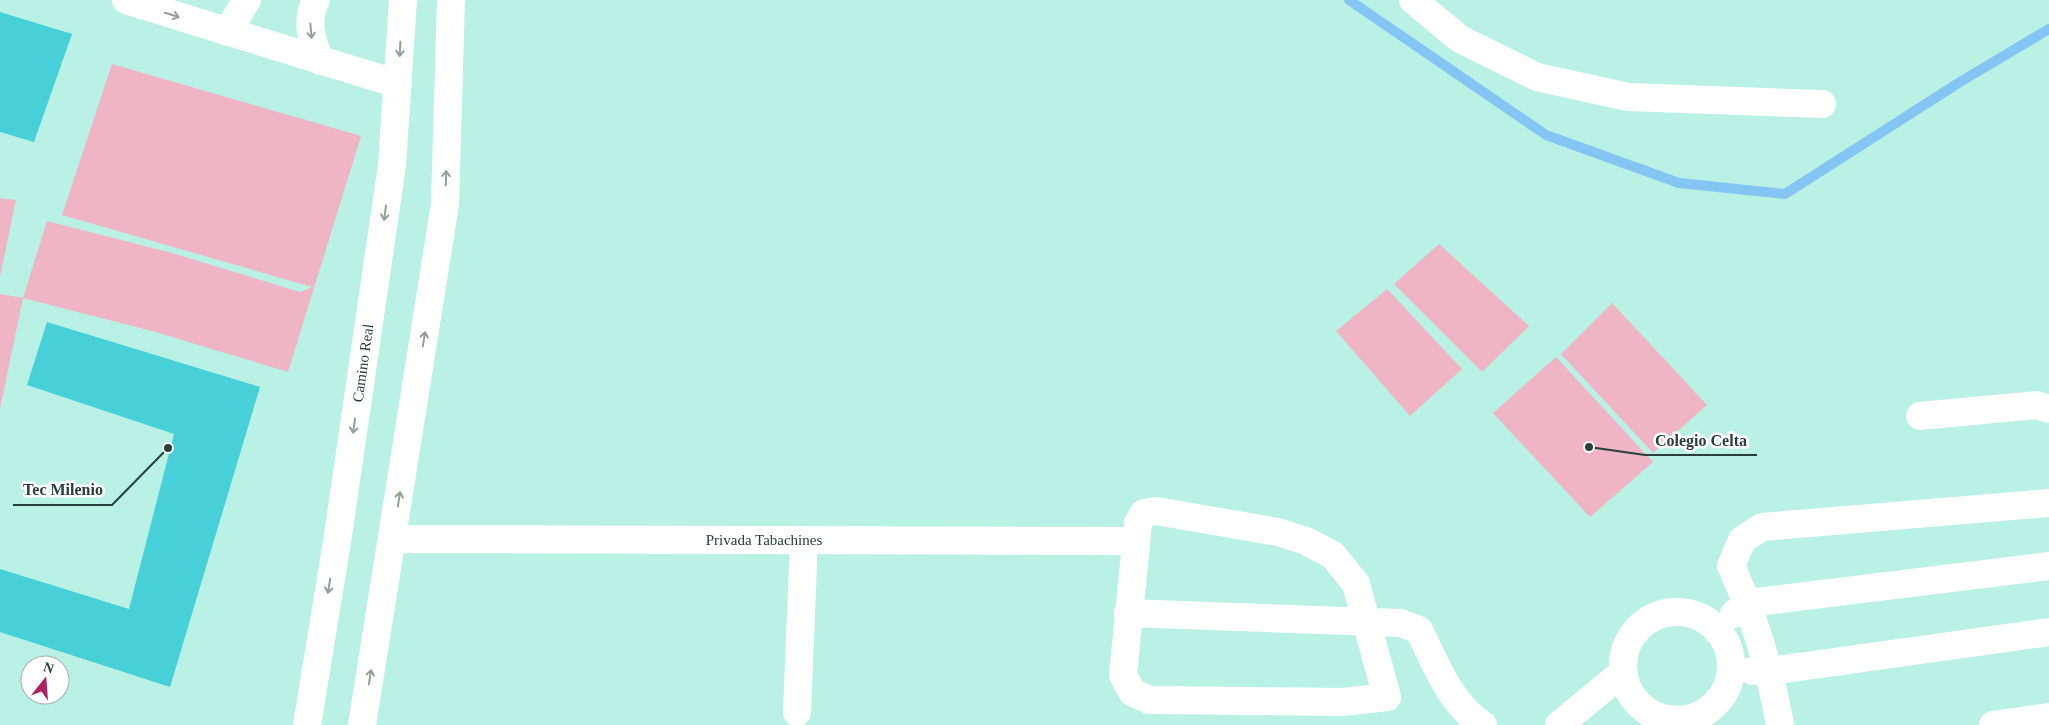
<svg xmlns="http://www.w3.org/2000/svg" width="2049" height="725" font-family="Georgia,serif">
<rect width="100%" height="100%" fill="#b9f1e5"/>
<path fill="#efb4c5" d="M112,64L361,136L288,372L152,331L23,298L0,409V294L23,298L47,221L172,253L300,292L312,287L62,215Z
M0,198L16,200L0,276Z
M1439,244L1529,326L1482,372L1394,284Z
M1387,289L1462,369L1410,416L1336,331Z
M1612,303L1707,405L1653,453L1561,354Z
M1556,357L1653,462L1590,517L1493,413Z"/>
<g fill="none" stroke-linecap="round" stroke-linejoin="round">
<path stroke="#85c5f3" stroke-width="10" d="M1349,0L1546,135L1679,183L1785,194L1960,82L2049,29"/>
</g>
<path fill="#47d0d8" d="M0,12L72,34L34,142L0,132Z
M47,322L260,387L170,687L0,632V569L129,609L174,434L27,385Z"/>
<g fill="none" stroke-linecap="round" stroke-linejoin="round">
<path stroke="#fff" stroke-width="28" d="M126,0L398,84
M316,0C305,21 312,41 320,61
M1413,0L1460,39L1537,77L1628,97L1822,104
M227,32L247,0
M1920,416L2037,405L2049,409
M1156,511L1278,532L1306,541L1333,555L1356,584L1387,697L1343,702L1149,700L1132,692L1123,675L1138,523L1144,513Z
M393,539L1136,541
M1623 666a54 54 0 1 1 108 0a54 54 0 1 1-108 0Z
M1128,613L1401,623L1419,630C1436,664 1450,704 1483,725
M1734,614L1748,603L2049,566
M1753,671H1770L2049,632
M797,712L804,540
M307,725L337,542L392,165L403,0
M362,725L445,204L451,0
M1559,725L1622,673
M1780,725C1770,668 1755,618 1731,566L1742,540L1762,527L2049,503
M1993,725L2049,717"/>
</g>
<defs><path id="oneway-shaft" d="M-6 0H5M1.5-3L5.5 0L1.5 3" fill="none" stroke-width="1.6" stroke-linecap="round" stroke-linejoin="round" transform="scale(1.25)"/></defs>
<g stroke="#949f9c">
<use href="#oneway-shaft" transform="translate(172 15) rotate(17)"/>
<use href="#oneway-shaft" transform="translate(311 31) rotate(85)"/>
<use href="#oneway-shaft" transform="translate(400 49) rotate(93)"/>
<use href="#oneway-shaft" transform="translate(446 178) rotate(-88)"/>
<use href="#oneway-shaft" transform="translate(385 213) rotate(98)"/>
<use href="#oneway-shaft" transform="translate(424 339) rotate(-81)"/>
<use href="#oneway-shaft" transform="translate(354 426) rotate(98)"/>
<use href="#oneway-shaft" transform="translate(399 499) rotate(-81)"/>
<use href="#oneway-shaft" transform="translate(329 586) rotate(99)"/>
<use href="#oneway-shaft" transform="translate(370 677) rotate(-81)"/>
</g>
<g text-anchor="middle" stroke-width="5" stroke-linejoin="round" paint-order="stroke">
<g font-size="15" fill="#283f3a" stroke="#fff">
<text transform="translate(363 363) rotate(-82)" y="5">Camino Real</text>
<text x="764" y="545">Privada Tabachines</text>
</g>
</g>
<path fill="none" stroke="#283f3a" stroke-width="2" d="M1589 447L1645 455H1757M168 448L112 505H13"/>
<g fill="#283f3a" stroke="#fff" stroke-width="2">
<circle cx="1589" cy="447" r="5"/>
<circle cx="168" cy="448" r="5"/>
</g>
<g font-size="16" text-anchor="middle" font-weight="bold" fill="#283f3a" stroke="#fff" stroke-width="5" stroke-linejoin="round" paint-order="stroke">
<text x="1701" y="446">Colegio Celta</text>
<text x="63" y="495">Tec Milenio</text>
</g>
<g transform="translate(45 680) rotate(17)"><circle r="24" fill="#ffffff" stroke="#a9b2b0"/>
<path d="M0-4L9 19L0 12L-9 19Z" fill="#ae225f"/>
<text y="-8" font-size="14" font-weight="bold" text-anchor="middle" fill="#283f3a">N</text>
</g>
</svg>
